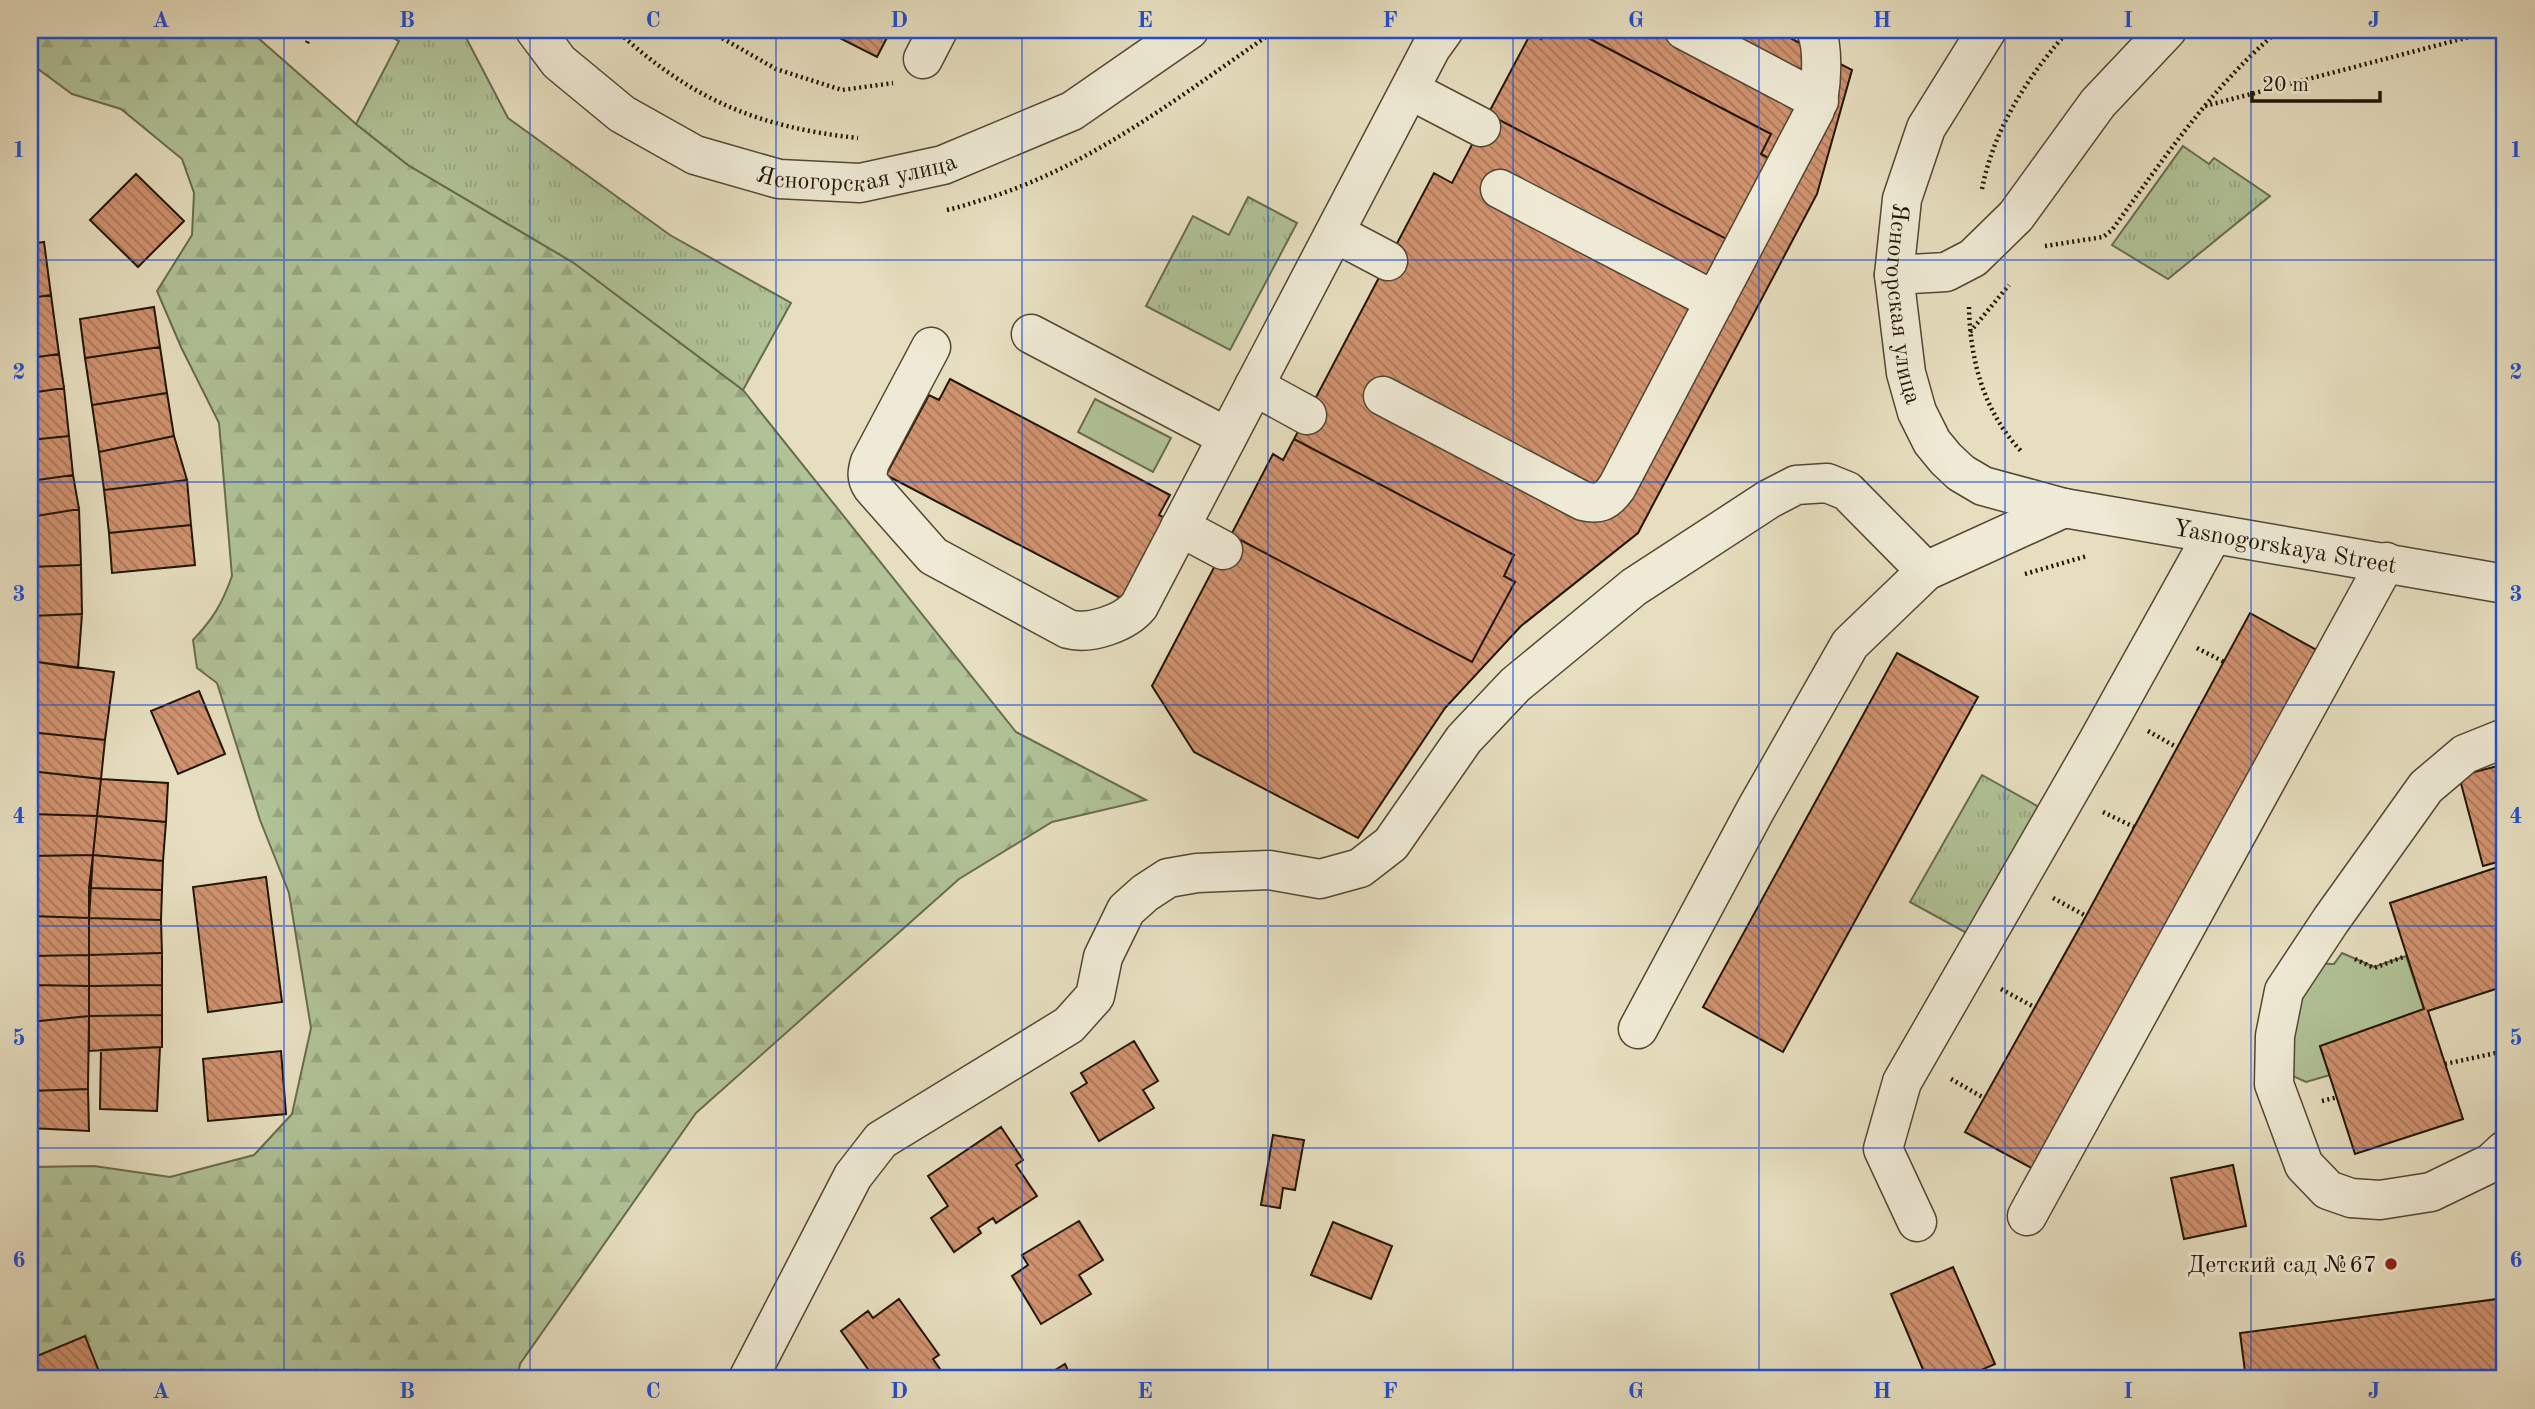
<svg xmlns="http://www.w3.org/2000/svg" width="2535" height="1409" font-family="'Old Standard TT',serif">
<defs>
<pattern id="forest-firs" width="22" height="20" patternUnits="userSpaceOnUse" patternTransform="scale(1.75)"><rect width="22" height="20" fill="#b0c296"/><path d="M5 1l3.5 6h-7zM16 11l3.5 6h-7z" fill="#97a680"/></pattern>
<pattern id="park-tufts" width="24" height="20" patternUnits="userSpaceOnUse" patternTransform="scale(1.75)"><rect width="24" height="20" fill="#b0c296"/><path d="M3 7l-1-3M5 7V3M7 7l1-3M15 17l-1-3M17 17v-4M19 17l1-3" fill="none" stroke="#97a680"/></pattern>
<pattern id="building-back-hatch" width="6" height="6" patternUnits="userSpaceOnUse" patternTransform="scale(1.75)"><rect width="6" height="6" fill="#d0926f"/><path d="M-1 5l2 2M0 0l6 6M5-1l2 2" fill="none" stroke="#a87659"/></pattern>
</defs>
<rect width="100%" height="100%" fill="#e6debf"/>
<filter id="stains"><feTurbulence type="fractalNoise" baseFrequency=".00286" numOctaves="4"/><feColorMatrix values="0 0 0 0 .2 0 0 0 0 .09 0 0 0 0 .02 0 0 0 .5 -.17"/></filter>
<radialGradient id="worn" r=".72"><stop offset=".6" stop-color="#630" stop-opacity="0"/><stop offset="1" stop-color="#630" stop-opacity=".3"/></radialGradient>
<path fill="#b0c296" stroke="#686c4e" stroke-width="2" d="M1095,399L1171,438L1153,472L1078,432Z
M2342,953L2374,967L2406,956L2424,1009L2320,1046L2330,1075L2306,1082L2275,1068L2303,963L2334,964Z"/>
<path fill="url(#forest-firs)" stroke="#686c4e" stroke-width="2" d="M30,30H249L356,124L408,165L574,263L743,390L1016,732L1146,800L1052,822L959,879L696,1113L520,1364L517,1379H30V1167L94,1166L170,1177L254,1155L292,1114L311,1028L289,893L260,820L217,683L197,668L193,640C213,619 222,604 232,576L219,423L181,347L157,291L192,235L194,193L182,159L121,109L72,94L30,63Z"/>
<path fill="url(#park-tufts)" stroke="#686c4e" stroke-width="2" d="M379,30H462L508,118L670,235L791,303L743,390L574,263L408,165L356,124L399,41Z
M2183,146L2209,164L2214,158L2270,196L2168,279L2112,245Z
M1248,197L1297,223L1230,350L1146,306L1193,216L1229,235Z
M1982,775L2055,816L1983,942L1910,902Z"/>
<path fill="url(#building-back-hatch)" stroke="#211505" stroke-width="2" d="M824,30H891L877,57Z
M1545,30H1573L1771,134L1761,154L1772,160L1730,241L1488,114L1531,33L1541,39Z
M1573,30H1775L1852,70L1817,194L1638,533L1521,626L1445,708L1358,838L1194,752L1152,686L1231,535L1472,662L1515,582L1504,576L1514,555L1294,439L1434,173L1452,183L1488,114L1730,241L1772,160L1761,154L1771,134Z
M136,174L184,221L138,267L90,220Z
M44,242L51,295L30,298V244Z
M51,295L59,354L30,358V298Z
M154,307L160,347L85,358L80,319Z
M160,347L167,393L92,405L85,358Z
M59,354L64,388L30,393V358Z
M950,379L1170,495L1159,515L1170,521L1128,602L886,475L929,395L939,400Z
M64,388L69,436L30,440V393Z
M167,393L174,436L99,452L92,405Z
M69,436L73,475L30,481V440Z
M174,436L187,480L104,490L99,452Z
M1294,439L1514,555L1504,576L1515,582L1472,662L1231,535L1273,454L1283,460Z
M73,475L79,509L30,517V481Z
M187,480L191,525L109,533L104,490Z
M79,509L81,565L30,567V517Z
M191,525L195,565L112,573L109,533Z
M81,565L82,614L30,616V567Z
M2250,613L2320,652L2035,1170L1965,1132L2086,916Z
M82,614L78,668L30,661V616Z
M1897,653L1978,697L1783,1052L1703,1007Z
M30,661L114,672L105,740L30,732Z
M199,691L225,754L178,774L151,711Z
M30,732L105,740L101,779L30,771Z
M2505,764V860L2483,866L2459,776Z
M30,771L101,779L97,816L30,814Z
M101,779L168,783L166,822L97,816Z
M30,814L97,816L93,855L30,856Z
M97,816L166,822L163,861L93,855Z
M93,855L89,918L30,916V856Z
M93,855L163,861L162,890L89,888Z
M2501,866L2505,881V986L2428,1011L2463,1119L2355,1154L2320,1046L2424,1009L2390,903Z
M266,877L282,1002L208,1012L193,887Z
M89,888L162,890L161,920L89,918Z
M30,916L89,918V955L30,956Z
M89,918L161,920L162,953L89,955Z
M162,953V985L89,986V955Z
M89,955V986L30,985V956Z
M30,985L89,986V1016L30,1022Z
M162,985V1015L89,1016V986Z
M162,1015V1047L89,1051V1016Z
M89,1016L88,1089L30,1091V1022Z
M1134,1041L1158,1081L1143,1090L1154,1108L1099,1141L1071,1093L1087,1083L1081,1073Z
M160,1047L157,1111L100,1109L101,1050Z
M281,1051L286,1114L208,1121L203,1059Z
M88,1089L89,1131L30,1128V1091Z
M1001,1127L1023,1160L1016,1165L1037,1196L996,1223L993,1218L978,1228L981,1233L954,1252L931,1218L948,1206L928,1176Z
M1273,1135L1304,1140L1295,1190L1283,1188L1280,1208L1261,1205Z
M2233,1165L2246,1226L2184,1239L2171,1178Z
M1079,1221L1103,1260L1079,1275L1091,1294L1041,1324L1012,1276L1028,1265L1022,1255Z
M1333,1222L1392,1246L1371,1299L1311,1275Z
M1953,1267L1995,1364L1961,1379H1927L1891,1294Z
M2505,1298V1379H2246L2240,1333Z
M899,1299L939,1355L933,1359L947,1379H883L881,1377L875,1379L841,1331L868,1311L873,1318Z
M85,1336L102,1379H31L30,1359Z
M1065,1364L1072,1379H1031L1045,1371L1047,1375Z"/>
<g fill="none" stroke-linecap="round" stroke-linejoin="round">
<defs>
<g id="minor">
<path id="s1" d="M535,30L559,62L622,114L695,155L779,179L860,183L943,165L1072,111L1189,30"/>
<path d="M1684,30L1819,101"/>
<path id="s2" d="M1987,30L1926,128L1902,199L1894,275L1906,373L1917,412L1932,442L1946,459L1961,473L1983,486L2064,508L2505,584"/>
<path d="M923,59L938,30"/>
<path d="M1410,90L1481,127"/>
<path d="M1500,189L1715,301"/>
<path d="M1335,233L1388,261"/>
<path d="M1894,275L1946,272L1973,258L2016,216L2098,103L2167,30"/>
<path d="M1031,334L1227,437"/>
<path d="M931,347L870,462C867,472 866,478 872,487L933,556L1068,629C1090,635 1125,623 1139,606L1431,48L1444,30"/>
<path d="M1254,386L1307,415"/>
<path d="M1383,396L1583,501C1600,505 1607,501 1617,487L1815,110C1822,91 1824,48 1816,30"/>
<path d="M1180,527L1223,550"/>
<path d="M2505,738L2465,754L2426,787L2331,920L2284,991L2275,1036L2274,1084L2304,1165L2328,1190L2351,1198L2380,1200L2431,1192L2491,1163L2505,1150"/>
<path d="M1638,1029L1756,809L1850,644L1926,571L2064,508"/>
<path d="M2027,1216L2386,562"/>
<path d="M1917,1222L1883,1149L1902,1082L2098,741L2213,534"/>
<path d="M748,1379L853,1176L881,1140L1069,1025L1095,996L1103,957L1126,910L1145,893L1168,878L1197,873L1269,870L1320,879L1360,868L1391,844L1464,739L1515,685L1634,587L1769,499L1796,485L1827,483L1847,491L1926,571"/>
</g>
</defs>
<use href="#minor" stroke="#524734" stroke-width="41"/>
<path stroke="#211505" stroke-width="4.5" stroke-dasharray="2 3.5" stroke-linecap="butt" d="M616,30C691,99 756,127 858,138
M708,30L776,69L842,90L893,83
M2456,30L2467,36
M307,43L313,30
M2205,106L2492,31
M1982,189C1994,128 2028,76 2069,30
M947,210C961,207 974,202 988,198C1094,165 1185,92 1276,30
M2045,246L2103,237L2112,230C2165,157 2210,89 2279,30
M1969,307C1970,360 1984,413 2022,452
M1970,332L2009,285
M2025,574L2087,556
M2197,648L2224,662
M2148,731L2178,748
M2103,812L2134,827
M2053,898L2086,916
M2355,959L2374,968L2406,956
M2001,989L2034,1007
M2445,1064L2505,1051
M1951,1079L1984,1098
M2322,1101L2338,1097"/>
<use href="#minor" stroke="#efead5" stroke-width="38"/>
</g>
<path fill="none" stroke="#1d4ed8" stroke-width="2" stroke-opacity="0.55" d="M284,30V1379M530,30V1379M776,30V1379M1022,30V1379M1268,30V1379M1513,30V1379M1759,30V1379M2005,30V1379M2251,30V1379M30,260H2505M30,482H2505M30,705H2505M30,926H2505M30,1148H2505"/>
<circle fill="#8f2418" stroke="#efead5" stroke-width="2.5" cx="2391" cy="1264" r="7"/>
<g text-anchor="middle" stroke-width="6" stroke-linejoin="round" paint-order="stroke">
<g font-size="24" fill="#211505" stroke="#efead5">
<text dy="8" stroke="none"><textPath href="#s1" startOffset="371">Ясногорская улица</textPath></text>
<text dy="8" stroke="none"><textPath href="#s2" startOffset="296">Ясногорская улица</textPath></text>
<text dy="8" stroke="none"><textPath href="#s2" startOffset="816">Yasnogorskaya Street</textPath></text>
</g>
<g font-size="24" fill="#211505" stroke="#efead5" text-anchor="end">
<text x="2377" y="1272">Детский сад №67</text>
</g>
</g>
<rect width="2535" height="1409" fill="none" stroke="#e6debf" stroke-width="77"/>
<path d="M2252 91v10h128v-10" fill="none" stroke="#211505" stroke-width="3.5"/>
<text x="2262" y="91" font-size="21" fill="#211505" stroke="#efead5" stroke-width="5" paint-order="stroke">20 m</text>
<rect x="38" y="38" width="2458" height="1332" fill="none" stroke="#1d4ed8" stroke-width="2.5"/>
<g font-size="23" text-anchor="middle" font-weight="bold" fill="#1d4ed8">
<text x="161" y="27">A</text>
<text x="407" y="27">B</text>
<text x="653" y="27">C</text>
<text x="899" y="27">D</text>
<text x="1145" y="27">E</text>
<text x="1390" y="27">F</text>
<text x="1636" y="27">G</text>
<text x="1882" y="27">H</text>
<text x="2128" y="27">I</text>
<text x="2374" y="27">J</text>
<text x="19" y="157">1</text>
<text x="2516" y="157">1</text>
<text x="19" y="379">2</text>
<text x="2516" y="379">2</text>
<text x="19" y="601">3</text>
<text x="2516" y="601">3</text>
<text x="19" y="823">4</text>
<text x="2516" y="823">4</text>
<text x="19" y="1045">5</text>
<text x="2516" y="1045">5</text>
<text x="19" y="1267">6</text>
<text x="2516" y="1267">6</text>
<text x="161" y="1398">A</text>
<text x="407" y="1398">B</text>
<text x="653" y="1398">C</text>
<text x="899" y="1398">D</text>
<text x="1145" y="1398">E</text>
<text x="1390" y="1398">F</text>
<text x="1636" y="1398">G</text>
<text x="1882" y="1398">H</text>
<text x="2128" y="1398">I</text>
<text x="2374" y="1398">J</text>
</g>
<rect width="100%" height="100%" filter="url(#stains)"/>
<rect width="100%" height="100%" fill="url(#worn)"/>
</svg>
